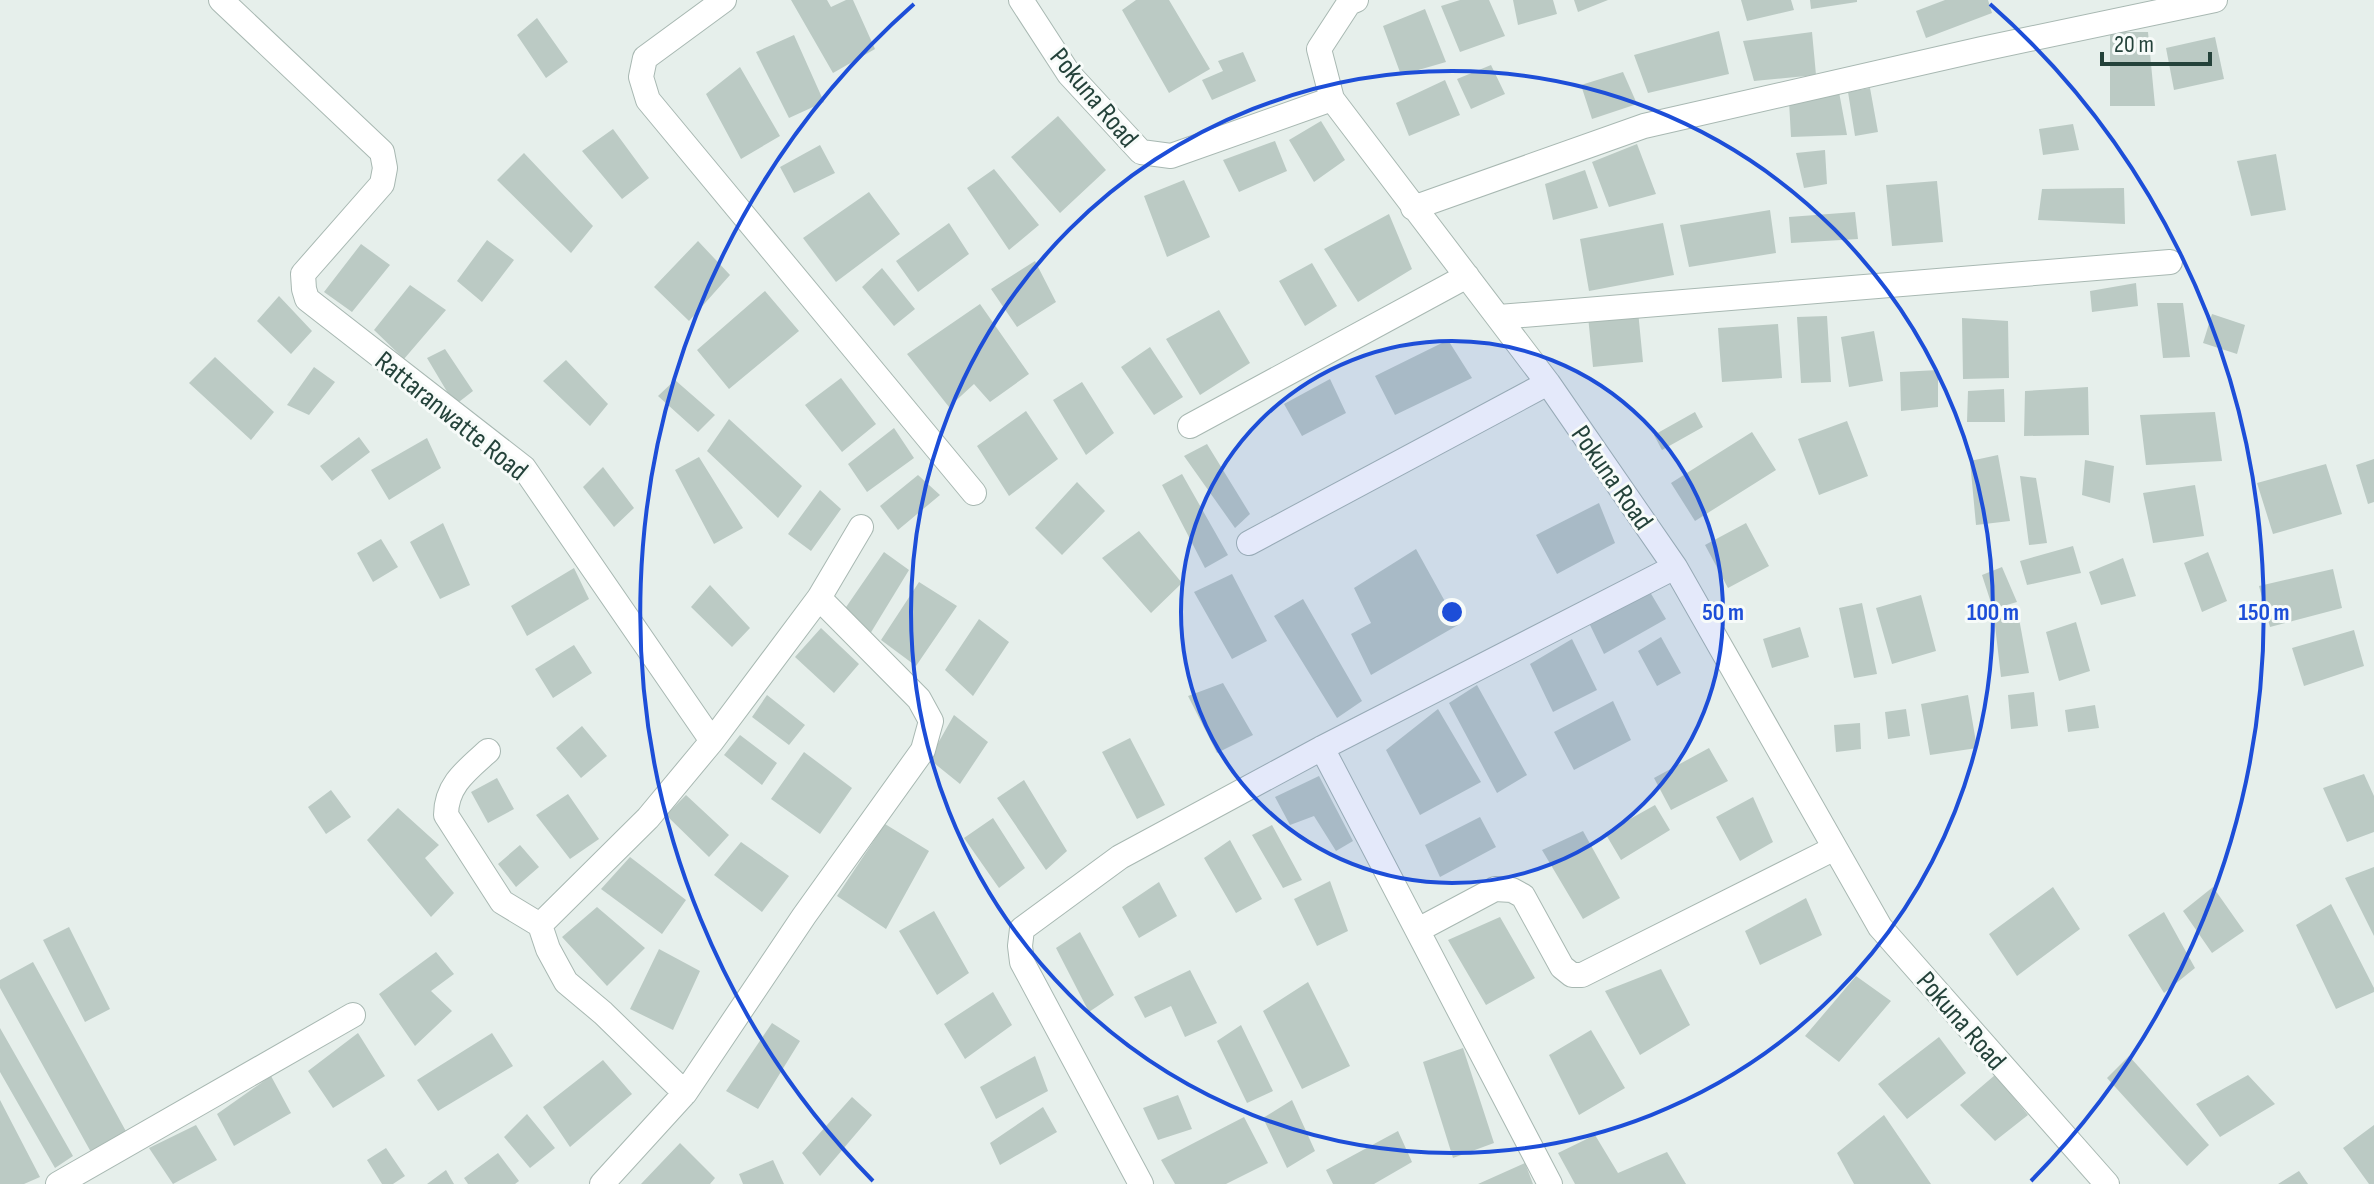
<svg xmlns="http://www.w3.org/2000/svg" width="2374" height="1184" font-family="'Sofia Sans Condensed',sans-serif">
<rect width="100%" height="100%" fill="#e6efeb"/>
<path fill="#bbcac4" d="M791,0H827L831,7L846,0H853L875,49L833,73Z
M1136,0H1169L1210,69L1169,93L1122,10Z
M1460,0H1489L1505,36L1460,52L1441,6Z
M1513,0H1553L1557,14L1518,25Z
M1574,0H1608L1578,12Z
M1741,0H1791L1794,10L1747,21Z
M1810,0H1857V2L1811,9Z
M1945,0H1988L1992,13L1926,38L1916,11Z
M1425,9L1446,62L1401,75L1383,26Z
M537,18L568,62L546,78L517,35Z
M1719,31L1729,74L1648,93L1634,55Z
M1812,32L1816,75L1754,81L1743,41Z
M2110,32H2148L2155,106H2110Z
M794,35L824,102L789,118L756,52Z
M2215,37L2224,79L2174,90L2166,48Z
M1243,52L1256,81L1212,100L1202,80L1223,71L1218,61Z
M1491,65L1505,94L1471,109L1457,79Z
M740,67L780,136L741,159L706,94Z
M1623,72L1637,104L1592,119L1581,85Z
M1445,80L1460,115L1409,136L1396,103Z
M1870,88L1878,132L1855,136L1848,92Z
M1839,92L1847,135L1791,137L1789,101Z
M1058,116L1106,170L1060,213L1011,157Z
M1321,121L1345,160L1314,182L1289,140Z
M2073,124L2079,150L2043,155L2039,129Z
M613,129L649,178L622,199L582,151Z
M1275,141L1287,171L1239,192L1223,160Z
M1637,144L1656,194L1609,207L1592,162Z
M820,145L835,173L794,193L780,167Z
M1825,150L1827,184L1804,188L1796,153Z
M524,153L593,226L571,253L497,180Z
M2276,154L2286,210L2251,216L2237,161Z
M994,169L1039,225L1009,250L967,188Z
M1585,170L1598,208L1553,220L1545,184Z
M1184,180L1210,237L1167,257L1144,196Z
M1937,181L1943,242L1892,246L1886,185Z
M2124,188L2125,224L2038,220L2042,189Z
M869,192L900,234L836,282L803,238Z
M1770,210L1776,253L1689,267L1680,225Z
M1855,212L1858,239L1791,243L1789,217Z
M1389,214L1412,269L1358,302L1324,249Z
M949,223L969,254L918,292L896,261Z
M1663,223L1674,275L1589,291L1580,239Z
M487,240L514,260L482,302L457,281Z
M698,241L730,275L689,321L654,287Z
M361,244L390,265L352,312L324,292Z
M1035,261L1056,302L1017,327L991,289Z
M1312,263L1337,306L1305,326L1279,281Z
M882,268L915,309L894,326L862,287Z
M2136,283L2138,306L2092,312L2090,291Z
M410,285L446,310L404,359L374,330Z
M765,291L799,331L729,389L697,350Z
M279,296L312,331L291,354L257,321Z
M2157,303H2183L2190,357L2163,358Z
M980,304L1029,374L990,402L974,384L949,407L907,354Z
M1219,310L1250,363L1200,395L1166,339Z
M1638,311L1643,362L1593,367L1588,316Z
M2212,314L2245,325L2237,354L2203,343Z
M1827,316L1831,382L1801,383L1797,317Z
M1962,318L2008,321L2009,378L1963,379Z
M1778,324L1782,378L1722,382L1718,328Z
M1874,331L1883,381L1849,387L1841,337Z
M1448,340L1472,378L1395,415L1375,376Z
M1150,347L1183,397L1154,415L1121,367Z
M445,349L473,391L455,405L427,358Z
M215,357L274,412L251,440L189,383Z
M566,360L608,404L590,426L543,381Z
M314,367L335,382L309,415L287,405Z
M1938,370V407L1901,411L1900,372Z
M841,378L876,424L842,452L805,405Z
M1330,379L1346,413L1302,436L1284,404Z
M675,380L715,415L698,432L658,396Z
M1082,382L1114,433L1086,455L1053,400Z
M2088,387L2089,435L2024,436L2025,391Z
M2004,389L2005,422H1967L1968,391Z
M1026,411L1058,459L1009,496L977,446Z
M1695,412L1703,427L1662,450L1654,435Z
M2215,412L2222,461L2146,465L2140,415Z
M729,419L802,486L778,518L707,451Z
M1847,421L1868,476L1819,495L1798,439Z
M894,428L914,458L867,492L848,464Z
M1752,432L1776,470L1695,521L1671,483Z
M359,437L370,452L332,481L320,466Z
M427,438L441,468L389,500L371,470Z
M1207,444L1250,514L1235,528L1184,456Z
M1998,455L2010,521L1976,525L1970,461Z
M699,457L743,528L714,544L675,470Z
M2374,459V502L2368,504L2356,465Z
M2085,460L2114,466L2110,503L2082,495Z
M2326,464L2342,514L2273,534L2257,483Z
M603,467L634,508L614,527L583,487Z
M1182,474L1228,555L1205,568L1162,485Z
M918,475L940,495L898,530L880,506Z
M2020,476L2036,478L2047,543L2029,545Z
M1077,482L1105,511L1062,555L1035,528Z
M2195,485L2204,536L2153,543L2143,493Z
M820,490L841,509L811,551L788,534Z
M1599,503L1615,543L1557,574L1536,535Z
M443,523L470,585L440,599L410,542Z
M1746,523L1769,566L1728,588L1705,545Z
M1139,531L1182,583L1151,613L1102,558Z
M381,539L398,567L373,582L357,553Z
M2073,546L2081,573L2027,585L2020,561Z
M1416,549L1458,625L1371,675L1351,634L1371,623L1354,588Z
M884,552L909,570L870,634L842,613Z
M2208,552L2227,601L2202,612L2184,563Z
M2123,558L2136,596L2101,605L2089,572Z
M2002,567L2017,602L1993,609L1982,575Z
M574,568L589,599L527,636L511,606Z
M2333,569L2342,608L2270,627L2259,586Z
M1232,574L1267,641L1232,659L1194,592Z
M919,582L957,606L916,666L881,640Z
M710,585L750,628L732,647L691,607Z
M1650,592L1666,619L1604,654L1590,625Z
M1921,595L1936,651L1892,664L1876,608Z
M1303,599L1362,701L1337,718L1274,616Z
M1862,603L1877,674L1854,678L1839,608Z
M2018,613L2029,673L2001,677L1994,617Z
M979,619L1009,642L973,696L945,670Z
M2076,622L2090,671L2059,681L2046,632Z
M1800,627L1809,657L1772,668L1763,639Z
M821,628L859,664L834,693L795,657Z
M2354,630L2364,666L2304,686L2292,648Z
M1661,637L1681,673L1657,686L1638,651Z
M1572,639L1597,690L1553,712L1530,664Z
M574,645L592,673L553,698L535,669Z
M1223,683L1253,735L1217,753L1188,696Z
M1477,685L1527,775L1497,793L1449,703Z
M2034,692L2038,726L2011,729L2008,695Z
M767,695L805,725L789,745L752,717Z
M1968,695L1977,748L1930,755L1921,704Z
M1613,701L1631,740L1574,770L1554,732Z
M2095,705L2099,728L2068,732L2065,710Z
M1438,709L1481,782L1420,815L1386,750Z
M1906,709L1910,736L1888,739L1885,712Z
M954,715L988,742L960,784L929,759Z
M1860,723L1861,749L1836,752L1834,725Z
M582,726L607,756L581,778L556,748Z
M740,735L777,763L762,785L724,755Z
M1130,738L1165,805L1137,819L1102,752Z
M1709,748L1728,781L1671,810L1654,778Z
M804,752L852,788L820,834L771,799Z
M2364,774L2374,796V832L2347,842L2323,788Z
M1319,776L1353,841L1336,851L1314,816L1290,825L1275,797Z
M497,778L514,809L488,823L471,792Z
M1024,780L1067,851L1046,870L997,798Z
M331,790L351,817L326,834L308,807Z
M568,794L599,839L570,859L536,815Z
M686,795L729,835L709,857L666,815Z
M1753,797L1773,842L1740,861L1716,817Z
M1655,805L1670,830L1621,860L1605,833Z
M398,808L439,845L425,858L454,893L431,917L367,840Z
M1480,817L1496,847L1440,877L1425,845Z
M993,818L1025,868L999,888L964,838Z
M885,824L929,851L886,929L837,896Z
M1272,825L1302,880L1283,888L1252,835Z
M1583,831L1620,898L1583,919L1542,850Z
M1230,840L1262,899L1236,913L1204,858Z
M741,842L789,876L762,912L714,875Z
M520,845L539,867L516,887L498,864Z
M630,857L686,900L662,934L601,889Z
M2374,867V936L2345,878Z
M1330,881L1348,931L1317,946L1294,899Z
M1159,882L1177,916L1139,938L1122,907Z
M2053,887L2080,929L2017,976L1989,934Z
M2213,887L2244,931L2212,953L2183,911Z
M1806,898L1822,935L1760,965L1745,931Z
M2331,904L2374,988V992L2336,1009L2296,925Z
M597,907L645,948L607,986L562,937Z
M934,911L969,973L937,995L899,931Z
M2164,912L2195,968L2164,993L2128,935Z
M1500,917L1535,978L1486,1005L1448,940Z
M69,927L110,1009L85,1022L43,940Z
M1080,932L1114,995L1089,1012L1056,948Z
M659,949L700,971L673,1030L630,1009Z
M436,952L454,974L431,991L452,1011L415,1046L379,994Z
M33,962L128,1135L92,1154L0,988V980Z
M1661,969L1690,1025L1640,1055L1605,991Z
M1190,970L1217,1023L1185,1037L1171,1006L1145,1018L1134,997Z
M1856,976L1891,1001L1839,1062L1805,1036Z
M1308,982L1350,1066L1302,1089L1263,1011Z
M993,992L1012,1025L965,1059L944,1024Z
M772,1023L800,1041L758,1109L726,1091Z
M1241,1025L1273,1091L1247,1103L1217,1041Z
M0,1028L73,1156L55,1168L0,1072Z
M1591,1030L1625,1088L1579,1115L1549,1055Z
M358,1033L385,1076L333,1108L308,1071Z
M492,1033L513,1066L438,1111L417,1080Z
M1939,1037L1966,1073L1907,1119L1878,1084Z
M1463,1048L1494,1143L1453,1158L1423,1062Z
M1035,1056L1048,1091L996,1119L980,1087Z
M2129,1056L2209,1145L2187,1166L2107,1078Z
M603,1060L632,1094L570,1147L543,1107Z
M1995,1075L2028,1115L1995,1141L1960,1105Z
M2248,1075L2275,1104L2220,1137L2196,1104Z
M271,1076L291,1113L234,1146L217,1114Z
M1178,1095L1192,1129L1158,1140L1143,1108Z
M852,1097L872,1115L820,1176L802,1153Z
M0,1100L40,1177L24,1184H0Z
M1292,1100L1315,1151L1287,1168L1263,1118Z
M1043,1107L1057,1132L1000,1165L990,1143Z
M527,1114L555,1148L530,1168L504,1137Z
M1884,1115L1931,1184H1854L1837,1153Z
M1244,1117L1268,1163L1226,1184H1175L1161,1160Z
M196,1125L217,1160L173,1184L149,1148Z
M2374,1125V1184H2369L2343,1148Z
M1398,1131L1412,1162L1374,1184H1333L1326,1170Z
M1595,1135L1618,1173L1667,1152L1686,1184H1575L1558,1153Z
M680,1143L715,1178L710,1184H641Z
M386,1148L405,1176L393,1184H382L367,1160Z
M498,1153L519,1181L515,1184H468L464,1178Z
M773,1160L784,1184H743L739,1174Z
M1525,1163L1533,1184H1478Z
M446,1170L454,1184H427Z
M2299,1171L2308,1184H2278Z"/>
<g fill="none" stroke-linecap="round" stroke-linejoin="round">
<defs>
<path id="street" d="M221,0L382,152L385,168L382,184L303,274L304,289L307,299L524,468L712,741L819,598L861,527
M724,0L645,58L641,77L648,100L974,493
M1021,0L1069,74L1141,152L1171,156L1332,99L1548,383L1675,567L1880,927L2107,1184
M1332,99L1319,49L1349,3L1356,0
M1413,208L1644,126L1982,49L2215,0
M1499,317L2170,262
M1190,426L1467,276
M1249,543L1548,383
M1322,748L1550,1184
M488,751C467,770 446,785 446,815L502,902L540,925
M1418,930L1495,889L1512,890L1523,896L1562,967L1572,975H1582L1835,848
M685,1093L603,1013L566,982L548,949L540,925L648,818L712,741
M58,1184L353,1015
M602,1184L685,1093L804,916L923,750L931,721L919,699L819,598
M1141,1184L1022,962L1020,946L1022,929L1120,857L1322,748L1675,567"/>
</defs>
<use href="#street" stroke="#a8b8b2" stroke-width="26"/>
<use href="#street" stroke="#fff" stroke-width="24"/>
</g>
<circle cx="1452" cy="612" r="271" fill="#1d4ed8" fill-opacity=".12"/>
<g fill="none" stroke="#1d4ed8" stroke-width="4">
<circle cx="1452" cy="612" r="271"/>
<circle cx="1452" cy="612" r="541"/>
<path d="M873 1181A812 812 0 0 1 914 4M1990 4A812 812 0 0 1 2031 1181"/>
</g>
<g text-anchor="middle" stroke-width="6" stroke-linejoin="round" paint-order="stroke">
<g font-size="28" fill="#24423a" stroke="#f7fbf9">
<text transform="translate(1095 97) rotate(50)" y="10">Pokuna Road</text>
<text transform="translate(452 415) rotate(39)" y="10">Rattaranwatte Road</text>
<text transform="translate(1613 477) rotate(55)" y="10">Pokuna Road</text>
<text transform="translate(1962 1020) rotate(49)" y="10">Pokuna Road</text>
</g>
</g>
<circle cx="1452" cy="612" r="12" fill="#1d4ed8" stroke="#f7fbf9" stroke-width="4"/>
<g font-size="24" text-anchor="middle" font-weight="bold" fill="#1d4ed8" stroke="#f7fbf9" stroke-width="6" stroke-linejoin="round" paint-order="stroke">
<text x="1723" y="620">50 m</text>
<text x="1993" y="620">100 m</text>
<text x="2264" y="620">150 m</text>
</g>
<path d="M2102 52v12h108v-12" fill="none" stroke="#24423a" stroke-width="4"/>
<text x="2114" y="52" font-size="24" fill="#24423a" stroke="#f7fbf9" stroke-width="6" paint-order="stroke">20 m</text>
</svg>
